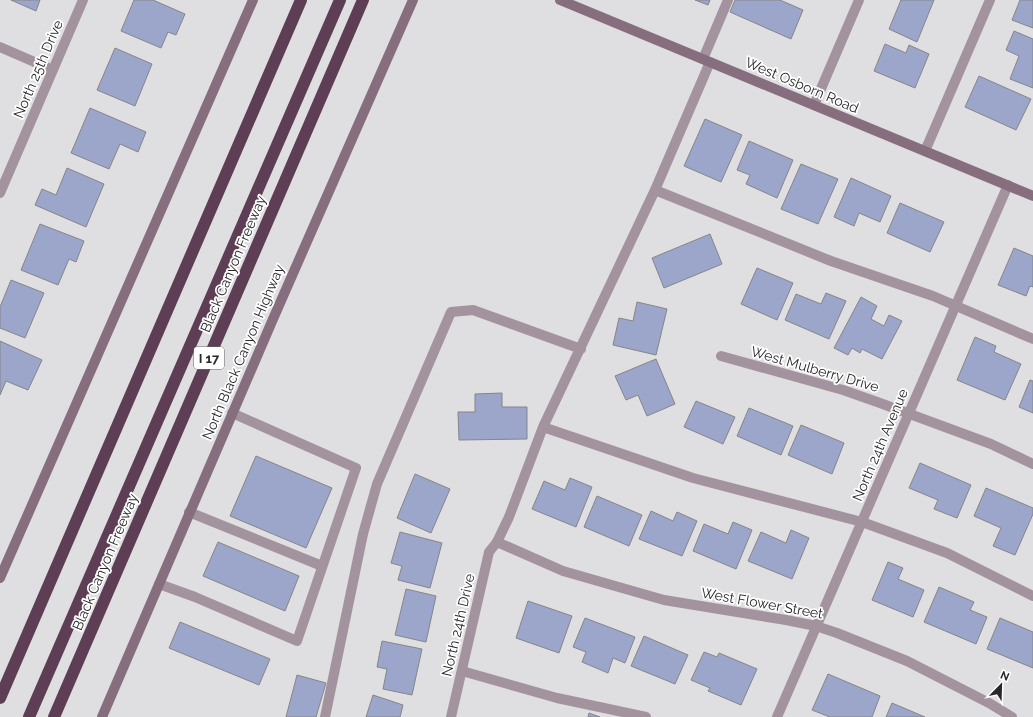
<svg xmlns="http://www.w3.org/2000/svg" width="1033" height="717" font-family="Raleway,sans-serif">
<rect width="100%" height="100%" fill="#dfdee1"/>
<path fill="#9ca5ca" stroke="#858689" d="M11,0H40L36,11Z
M134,0H153L185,14L176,35L168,32L161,48L121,31Z
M695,0H710L708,5Z
M735,0H780L803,10L791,39L730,12Z
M901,0H934L917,42L889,29Z
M1020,0H1033V28L1012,20Z
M1014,31L1033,39V88L1010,79L1019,56L1006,50Z
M885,44L906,53L909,45L929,54L915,88L874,71Z
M115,48L152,64L135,106L97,90Z
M979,76L1031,99L1016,130L965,107Z
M90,108L146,132L138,152L120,144L109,169L71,153Z
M705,119L742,135L721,182L684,166Z
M749,141L793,160L777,198L746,184L750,175L737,170Z
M801,164L838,179L818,224L781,209Z
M67,168L104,184L86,227L35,205L42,189L56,195Z
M851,178L891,196L880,222L859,213L854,226L834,217Z
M900,203L944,222L930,252L887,233Z
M40,224L84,241L76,262L69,259L58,285L21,270Z
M710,234L722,264L664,288L652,258Z
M1014,248L1033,256V287L1030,286L1026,296L998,285Z
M757,268L793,283L777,320L741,304Z
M11,280L44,293L25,338L0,328V307Z
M826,293L846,301L829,339L785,320L796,294L821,304Z
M861,297L877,306L871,319L884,326L889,315L902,321L882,359L862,349L860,353L852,348L848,355L834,348Z
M637,302L667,309L656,355L613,345L619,318L633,321Z
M975,337L996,346L994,352L1021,364L1005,400L957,380Z
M0,341L42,360L28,390L6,381L0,395Z
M656,359L675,404L647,416L638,395L626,400L615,376Z
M1030,380L1033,381V413L1019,407Z
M502,393V407H527V439L459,440L458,412H475V394Z
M696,401L735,417L723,444L684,427Z
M749,408L793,426L781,455L737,436Z
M801,425L844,443L832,474L788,455Z
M256,456L332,488L306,548L230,516Z
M920,463L971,485L957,518L934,509L938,500L909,488Z
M415,474L450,489L431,533L397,518Z
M570,478L592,487L576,527L532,509L544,481L565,490Z
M986,488L1033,508V514L1015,555L993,546L1001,528L974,516Z
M597,496L642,515L629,546L584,527Z
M651,511L673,521L677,512L697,521L682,556L639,539Z
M733,522L752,530L736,569L693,551L704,524L728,534Z
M791,530L809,538L792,579L748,561L761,532L786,543Z
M400,532L442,543L430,588L398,580L402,566L391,563Z
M218,542L299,576L285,611L203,576Z
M888,562L903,568L898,579L924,590L913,617L872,600Z
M939,587L974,602L970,610L987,617L976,644L924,622Z
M406,589L436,596L426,642L395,635Z
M528,601L572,616L559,653L516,638Z
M585,618L635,637L625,663L613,658L608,673L582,662L586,652L573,647Z
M1000,618L1033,632V668L987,649Z
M180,622L270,659L259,685L169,648Z
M644,636L688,655L675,684L631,666Z
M382,641L422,649L412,695L383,689L387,669L377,667Z
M704,652L717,657L719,653L757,669L741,705L708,691L710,688L691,680Z
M828,674L880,696L872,717H830L812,710Z
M297,675L326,683L316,717H286Z
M373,695L403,705L400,717H366Z
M892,703L925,717H886Z
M589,713L600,717H588Z"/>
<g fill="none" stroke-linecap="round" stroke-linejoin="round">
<path stroke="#a3939e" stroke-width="10" d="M703,59L728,0
M925,151L990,0
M655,190L831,261L933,296L1033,339
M543,427L693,478L862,522L947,553L1033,596
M189,512L322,566
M497,542L509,517L543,427L655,190L710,62
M159,584L195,597L297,641L356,468L232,413
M462,671L557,698L646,717
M325,717L363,534L377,484L451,312L473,310L581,349"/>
<path stroke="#a3939e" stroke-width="10" d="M0,47L53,70
M814,105L859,0
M0,193L83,0
M721,356L843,390L880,403L991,444L1033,464
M451,717L489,552L497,542L563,571L664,600L786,620L816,626L837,633L907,661L989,703L1012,717
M777,717L1008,185"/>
<path stroke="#866e7e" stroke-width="10" d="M560,0L1033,196
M0,578L253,0
M102,717L273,319L413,0"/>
<path stroke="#5e3e54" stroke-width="12" d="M0,698L301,0
M29,717L340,0
M54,717L363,0"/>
</g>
<g text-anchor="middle" stroke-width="3.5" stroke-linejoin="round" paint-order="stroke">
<rect fill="#fff" stroke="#686869" stroke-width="1" x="194" y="347" width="30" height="22" rx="3"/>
<g font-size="13" font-weight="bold" fill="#282729">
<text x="209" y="363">I 17</text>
</g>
<g font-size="14" fill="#282729" stroke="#fff">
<text transform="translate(38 69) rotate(-67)" y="5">North 25th Drive</text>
<text transform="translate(802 85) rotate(23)" y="5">West Osborn Road</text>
<text transform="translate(233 264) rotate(-67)" y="5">Black Canyon Freeway</text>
<text transform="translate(243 352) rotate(-67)" y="5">North Black Canyon Highway</text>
<text transform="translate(815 369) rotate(16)" y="5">West Mulberry Drive</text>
<text transform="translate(880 445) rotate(-67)" y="5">North 24th Avenue</text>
<text transform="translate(105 562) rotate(-67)" y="5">Black Canyon Freeway</text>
<text transform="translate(762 603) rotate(10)" y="5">West Flower Street</text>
<text transform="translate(458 625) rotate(-77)" y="5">North 24th Drive</text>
</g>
</g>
<g transform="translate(1001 685) rotate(23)" stroke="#ffffff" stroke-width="3" paint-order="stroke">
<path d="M0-3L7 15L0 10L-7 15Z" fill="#282729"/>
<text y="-6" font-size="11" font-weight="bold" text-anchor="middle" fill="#282729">N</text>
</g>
</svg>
